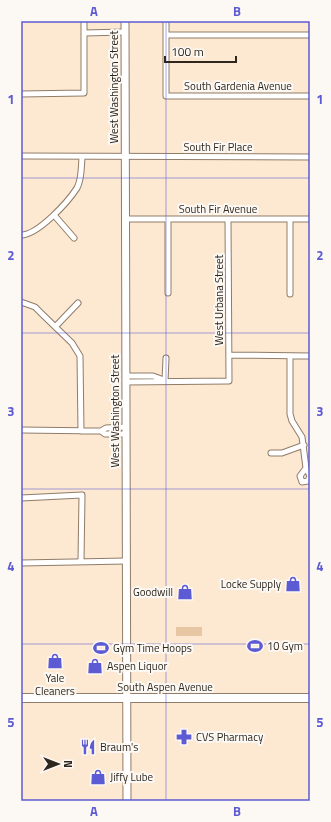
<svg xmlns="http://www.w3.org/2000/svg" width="331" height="822" font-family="'Titillium Web',sans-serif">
<rect width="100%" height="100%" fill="#fde8d2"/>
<path fill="#e7c6a3" d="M176,627H202V636H176Z"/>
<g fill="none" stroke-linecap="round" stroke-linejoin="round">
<defs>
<path id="street" d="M166,21V96H310
M84,33L125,32
M166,35H310
M21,94L84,93V21
M21,156L310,157
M54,215L74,238
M125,219H310
M168,219V293
M21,235C38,235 68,202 77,188C82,179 81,168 82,158
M290,294V219
M21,302L35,307L42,314L72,343L80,356L81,431
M56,326L78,303
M229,355L310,356
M290,356V414L292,421L302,437L306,468L310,476L308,481L302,482L300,476L306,468
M126,376H153L164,380
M165,381L166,358
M126,382L229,381L228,219
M21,430L101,431L106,428L126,427
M101,431L105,434H126
M271,453H282L304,445
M21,498L82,495L81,561
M21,563L126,561"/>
<path id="secondary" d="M125,21L127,801"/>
<path id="primary" d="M21,698H310"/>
</defs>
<use href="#street" stroke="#8f7c69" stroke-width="7"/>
<use href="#secondary" stroke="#8f7c69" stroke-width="9"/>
<use href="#primary" stroke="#8f7c69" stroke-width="10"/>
<use href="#street" stroke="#fff" stroke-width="5"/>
<use href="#secondary" stroke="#fff" stroke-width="7"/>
<use href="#primary" stroke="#fff" stroke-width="8"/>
</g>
<path fill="none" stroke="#5d5bd3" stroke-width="1" stroke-opacity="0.55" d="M166,21V801M21,178H310M21,333H310M21,489H310M21,644H310"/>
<defs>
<symbol id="shop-bare" viewBox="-9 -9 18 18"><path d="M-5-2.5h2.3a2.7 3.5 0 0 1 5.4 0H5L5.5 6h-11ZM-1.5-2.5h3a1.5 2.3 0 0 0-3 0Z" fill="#5d5bd3" stroke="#fcf8f4" stroke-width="2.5" paint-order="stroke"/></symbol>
<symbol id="stadium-bare" viewBox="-9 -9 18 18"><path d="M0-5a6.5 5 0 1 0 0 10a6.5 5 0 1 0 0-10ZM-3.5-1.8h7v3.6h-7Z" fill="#5d5bd3" stroke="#fcf8f4" stroke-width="2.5" paint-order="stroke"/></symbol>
<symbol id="pharmacy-bare" viewBox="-9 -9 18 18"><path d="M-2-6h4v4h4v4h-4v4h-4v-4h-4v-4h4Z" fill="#5d5bd3" stroke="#fcf8f4" stroke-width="2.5" paint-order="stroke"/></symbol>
<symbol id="restaurant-bare" viewBox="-9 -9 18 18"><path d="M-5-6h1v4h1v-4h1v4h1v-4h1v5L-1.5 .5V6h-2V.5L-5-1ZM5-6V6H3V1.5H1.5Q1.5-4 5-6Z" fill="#5d5bd3" stroke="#fcf8f4" stroke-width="2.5" paint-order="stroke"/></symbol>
</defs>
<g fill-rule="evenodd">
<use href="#shop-bare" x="282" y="573" width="22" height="22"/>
<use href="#shop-bare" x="174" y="581" width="22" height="22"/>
<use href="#stadium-bare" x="244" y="635" width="22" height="22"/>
<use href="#stadium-bare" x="90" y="637" width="22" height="22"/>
<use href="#shop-bare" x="44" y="650" width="22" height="22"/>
<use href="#shop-bare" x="84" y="655" width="22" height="22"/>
<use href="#pharmacy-bare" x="173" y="726" width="22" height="22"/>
<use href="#restaurant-bare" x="77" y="736" width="22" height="22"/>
<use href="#shop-bare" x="87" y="766" width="22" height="22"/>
</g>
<g text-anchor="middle" stroke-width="4" stroke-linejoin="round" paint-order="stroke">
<g font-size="11" fill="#2e271e" stroke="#fcf8f4">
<text x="238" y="90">South Gardenia Avenue</text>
<text transform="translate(114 87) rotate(-90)" y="4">West Washington Street</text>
<text x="218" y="151">South Fir Place</text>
<text x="218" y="213">South Fir Avenue</text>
<text transform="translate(219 300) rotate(-90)" y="4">West Urbana Street</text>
<text transform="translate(115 411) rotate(-90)" y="4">West Washington Street</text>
<text x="165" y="691">South Aspen Avenue</text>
</g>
<g font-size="11" fill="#2e271e" stroke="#fcf8f4" text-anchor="start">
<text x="281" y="588" text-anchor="end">Locke Supply</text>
<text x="173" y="596" text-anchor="end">Goodwill</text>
<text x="267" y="650">10 Gym</text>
<text x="113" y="652">Gym Time Hoops</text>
<text x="107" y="670">Aspen Liquor</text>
<text x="55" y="682" text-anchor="middle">Yale<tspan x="55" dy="13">Cleaners</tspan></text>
<text x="196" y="741">CVS Pharmacy</text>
<text x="100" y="751">Braum's</text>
<text x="110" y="781">Jiffy Lube</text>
</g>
</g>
<rect width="331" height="822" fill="none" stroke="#fcf8f4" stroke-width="44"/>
<g transform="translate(58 764) rotate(90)" stroke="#fcf8f4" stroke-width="3" paint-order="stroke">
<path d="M0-3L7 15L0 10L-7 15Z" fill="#2e271e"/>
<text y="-6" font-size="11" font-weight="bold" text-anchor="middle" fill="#2e271e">N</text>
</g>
<path d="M165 56v6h71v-6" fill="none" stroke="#2e271e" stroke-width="2"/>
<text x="171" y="56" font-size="12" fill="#2e271e" stroke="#fcf8f4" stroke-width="3" paint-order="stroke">100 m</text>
<rect x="22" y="22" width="287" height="778" fill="none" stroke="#5d5bd3" stroke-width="1.5"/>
<g font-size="13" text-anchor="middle" font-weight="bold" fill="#5d5bd3">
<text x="94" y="16">A</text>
<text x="237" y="16">B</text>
<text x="11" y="104">1</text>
<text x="320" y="104">1</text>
<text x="11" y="260">2</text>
<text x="320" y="260">2</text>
<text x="11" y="416">3</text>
<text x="320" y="416">3</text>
<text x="11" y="571">4</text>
<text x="320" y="571">4</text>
<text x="11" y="727">5</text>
<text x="320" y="727">5</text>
<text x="94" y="816">A</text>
<text x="237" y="816">B</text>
</g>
</svg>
